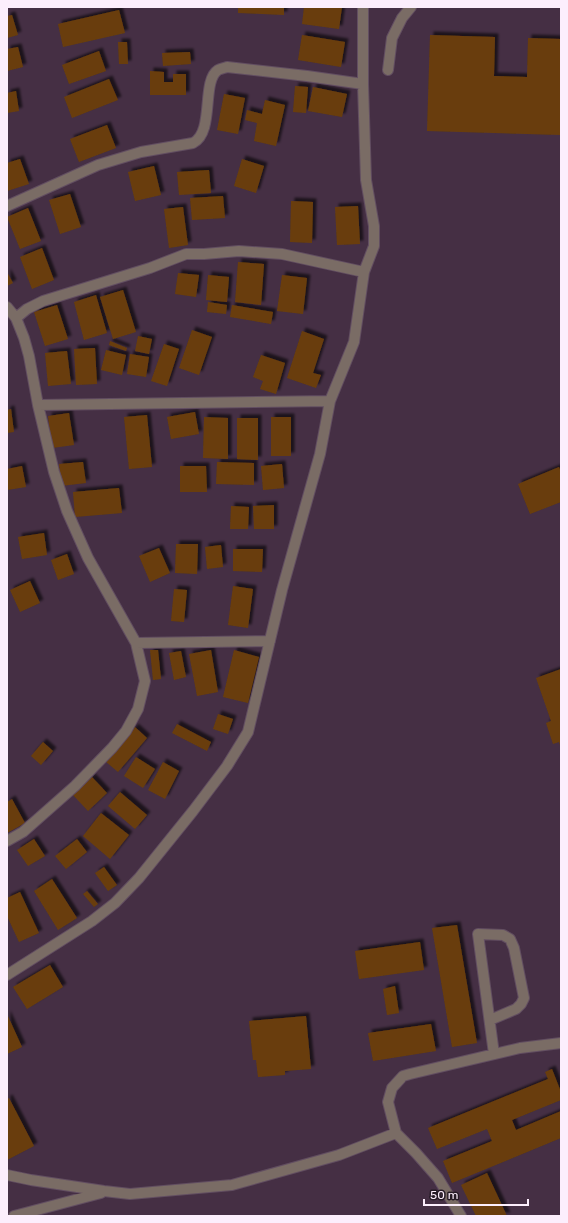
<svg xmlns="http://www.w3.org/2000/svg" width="568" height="1223" font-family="Rubik,sans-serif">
<defs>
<filter id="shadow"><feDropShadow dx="3.5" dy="-3.5" stdDeviation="1" flood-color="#0009"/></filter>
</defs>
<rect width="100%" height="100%" fill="#452f44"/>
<path fill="#693e0a" filter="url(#shadow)" d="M238,7H284V15L238,13Z
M304,7H342L339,29L302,24Z
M119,10L125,33L63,47L58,24Z
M12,15L18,35L7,38V16Z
M302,35L345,42L341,67L298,60Z
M430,35L495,37L494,76L527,77L528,38L561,39V135L427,131Z
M118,42H127L128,64H119Z
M18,47L23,67L7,71V49Z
M99,51L106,71L69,84L62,65Z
M190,52L191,64L163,66L162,53Z
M150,71L164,72V82H173V74H186V95H150Z
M109,79L118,100L72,118L64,97Z
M295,86L308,87L306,113L293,112Z
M313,87L347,94L342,117L308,111Z
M16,91L19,111L7,113V93Z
M224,94L245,98L238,134L217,130Z
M265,100L285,105L276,146L254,141L257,123L245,120L247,110L262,114Z
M107,125L116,148L79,162L70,139Z
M20,159L29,184L7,191V163Z
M242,159L264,166L256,193L234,186Z
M154,166L161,195L135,201L128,172Z
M209,170L211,193L179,195L177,172Z
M70,194L81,227L60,234L49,200Z
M223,196L225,218L192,220L190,198Z
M291,201L313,202L312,243L290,242Z
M358,206L360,244L337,245L335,207Z
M183,207L188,245L169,248L164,209Z
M28,208L41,241L20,249L7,217Z
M42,248L54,280L32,289L20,257Z
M238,262L264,264L261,305L235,302Z
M7,272L13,283L7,286Z
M178,273L199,275L196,297L175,294Z
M208,275L229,277L227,302L206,300Z
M282,275L307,278L303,314L277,311Z
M123,290L136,332L113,339L100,297Z
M96,295L107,333L84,340L74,302Z
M208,302L227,305L226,314L207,312Z
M57,305L68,339L45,346L34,312Z
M232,305L273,312L271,324L230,317Z
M192,330L212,337L199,375L179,368Z
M302,331L324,339L313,373L321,375L316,388L287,378Z
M138,336L152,339L149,354L135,351Z
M110,341L127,348L126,351L109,345Z
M164,344L179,349L167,386L151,381Z
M95,348L97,384L76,385L74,349Z
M106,350L126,355L122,375L101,370Z
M67,351L71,384L48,386L45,353Z
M130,354L149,357L146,377L127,374Z
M261,355L285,363L276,394L260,389L263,381L253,377Z
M11,409L14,432L7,433V410Z
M195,412L199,434L171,439L167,417Z
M69,413L74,445L52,448L48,416Z
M147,415L152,467L129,469L124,417Z
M204,417L228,418V459L203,458Z
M271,417H291V456H271Z
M237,418H258V460L237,459Z
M83,462L86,483L61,486L59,464Z
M217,462L254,463V485L216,484Z
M282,464L284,488L263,490L261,466Z
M22,466L26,487L7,490V469Z
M180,466H206L207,492H180Z
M559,467L561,472V502L530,514L518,484Z
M119,488L122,513L75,517L73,492Z
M274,505V529H254L253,506Z
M231,506L249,507L248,529H230Z
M44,533L47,555L22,559L18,537Z
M176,544H198L197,574L175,573Z
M221,545L223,567L207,569L205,547Z
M159,548L170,573L150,582L139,556Z
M233,549H263L262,572L233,571Z
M67,554L74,574L58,580L51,560Z
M30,581L40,603L20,612L10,590Z
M233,586L253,589L248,628L228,625Z
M174,589L187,590L184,622L171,621Z
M150,650H158L161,679L153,680Z
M211,650L218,692L197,696L189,654Z
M234,650L259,657L248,703L223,697Z
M181,651L186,677L174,680L169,653Z
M561,669V748L559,742L553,744L546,723L551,721L536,678Z
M218,714L233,719L228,734L213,729Z
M177,724L211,742L207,751L172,733Z
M135,727L147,738L118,772L105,761Z
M43,742L53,751L41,765L31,756Z
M136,757L155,769L143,788L124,776Z
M163,762L179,771L165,799L148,790Z
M92,777L107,793L88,811L73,795Z
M120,792L147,815L135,829L108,806Z
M12,799L25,823L7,833V802Z
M101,813L129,835L110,859L83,836Z
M34,839L45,856L28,866L17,850Z
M77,839L87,852L66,869L55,856Z
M104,867L117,885L108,891L95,873Z
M52,879L77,918L58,930L34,891Z
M87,891L98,904L94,907L83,894Z
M20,892L39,933L19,942L7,916V898Z
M457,925L477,1043L452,1047L432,928Z
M420,942L424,970L359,979L355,951Z
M50,965L63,987L27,1009L13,987Z
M395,986L399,1013L387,1015L383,989Z
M7,1014L22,1047L7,1054Z
M306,1016L311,1069L285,1071V1075L258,1077L256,1060H253L249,1021Z
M431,1024L436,1051L373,1061L368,1033Z
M552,1069L561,1092V1100L512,1120L516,1130L561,1111V1138L452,1183L443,1161L492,1141L487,1129L437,1149L428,1128L548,1079L545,1072Z
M9,1098L34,1146L7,1160V1099Z
M487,1173L507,1216H476L461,1185Z"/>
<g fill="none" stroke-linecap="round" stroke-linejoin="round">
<defs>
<path id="minor" d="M388,70L392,38L402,18L411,7
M7,206L98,165L141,152L193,143C215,132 201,81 218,70C220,69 224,68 227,67L307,76L363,84
M7,307L16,318L24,338L29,356L38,405L54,472L67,511L88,558L136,643L145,681L138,709L126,731L112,748L75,786L23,832L7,841
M16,318L27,309L43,301L150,268L186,254H204L239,251L282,254L364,272
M38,405L330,401
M136,643L270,641
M7,975L92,921L115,903L139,878L193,811L227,766L248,732L282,590L320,454L330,401L354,342L364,272L374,246V226L366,180L363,84V7
M490,1020L516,1009L521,1004L524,998L514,948L510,939L503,935L478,934L494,1054
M7,1175L31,1180L104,1191L130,1194L232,1185L339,1155L396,1133
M14,1216L101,1193
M461,1216L438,1178L416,1153L396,1133L388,1102L392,1088L403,1076L410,1074L520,1048L561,1043"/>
</defs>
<use href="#minor" stroke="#624e61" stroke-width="12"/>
<use href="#minor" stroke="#7a6c65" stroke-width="10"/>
</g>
<rect width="568" height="1223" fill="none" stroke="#fceefc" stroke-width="16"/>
<path d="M424 1199v6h104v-6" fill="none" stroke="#fceefc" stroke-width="2"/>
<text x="430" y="1199" font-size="12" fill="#fceefc" stroke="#251b25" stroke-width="3" paint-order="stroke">50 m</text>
</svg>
